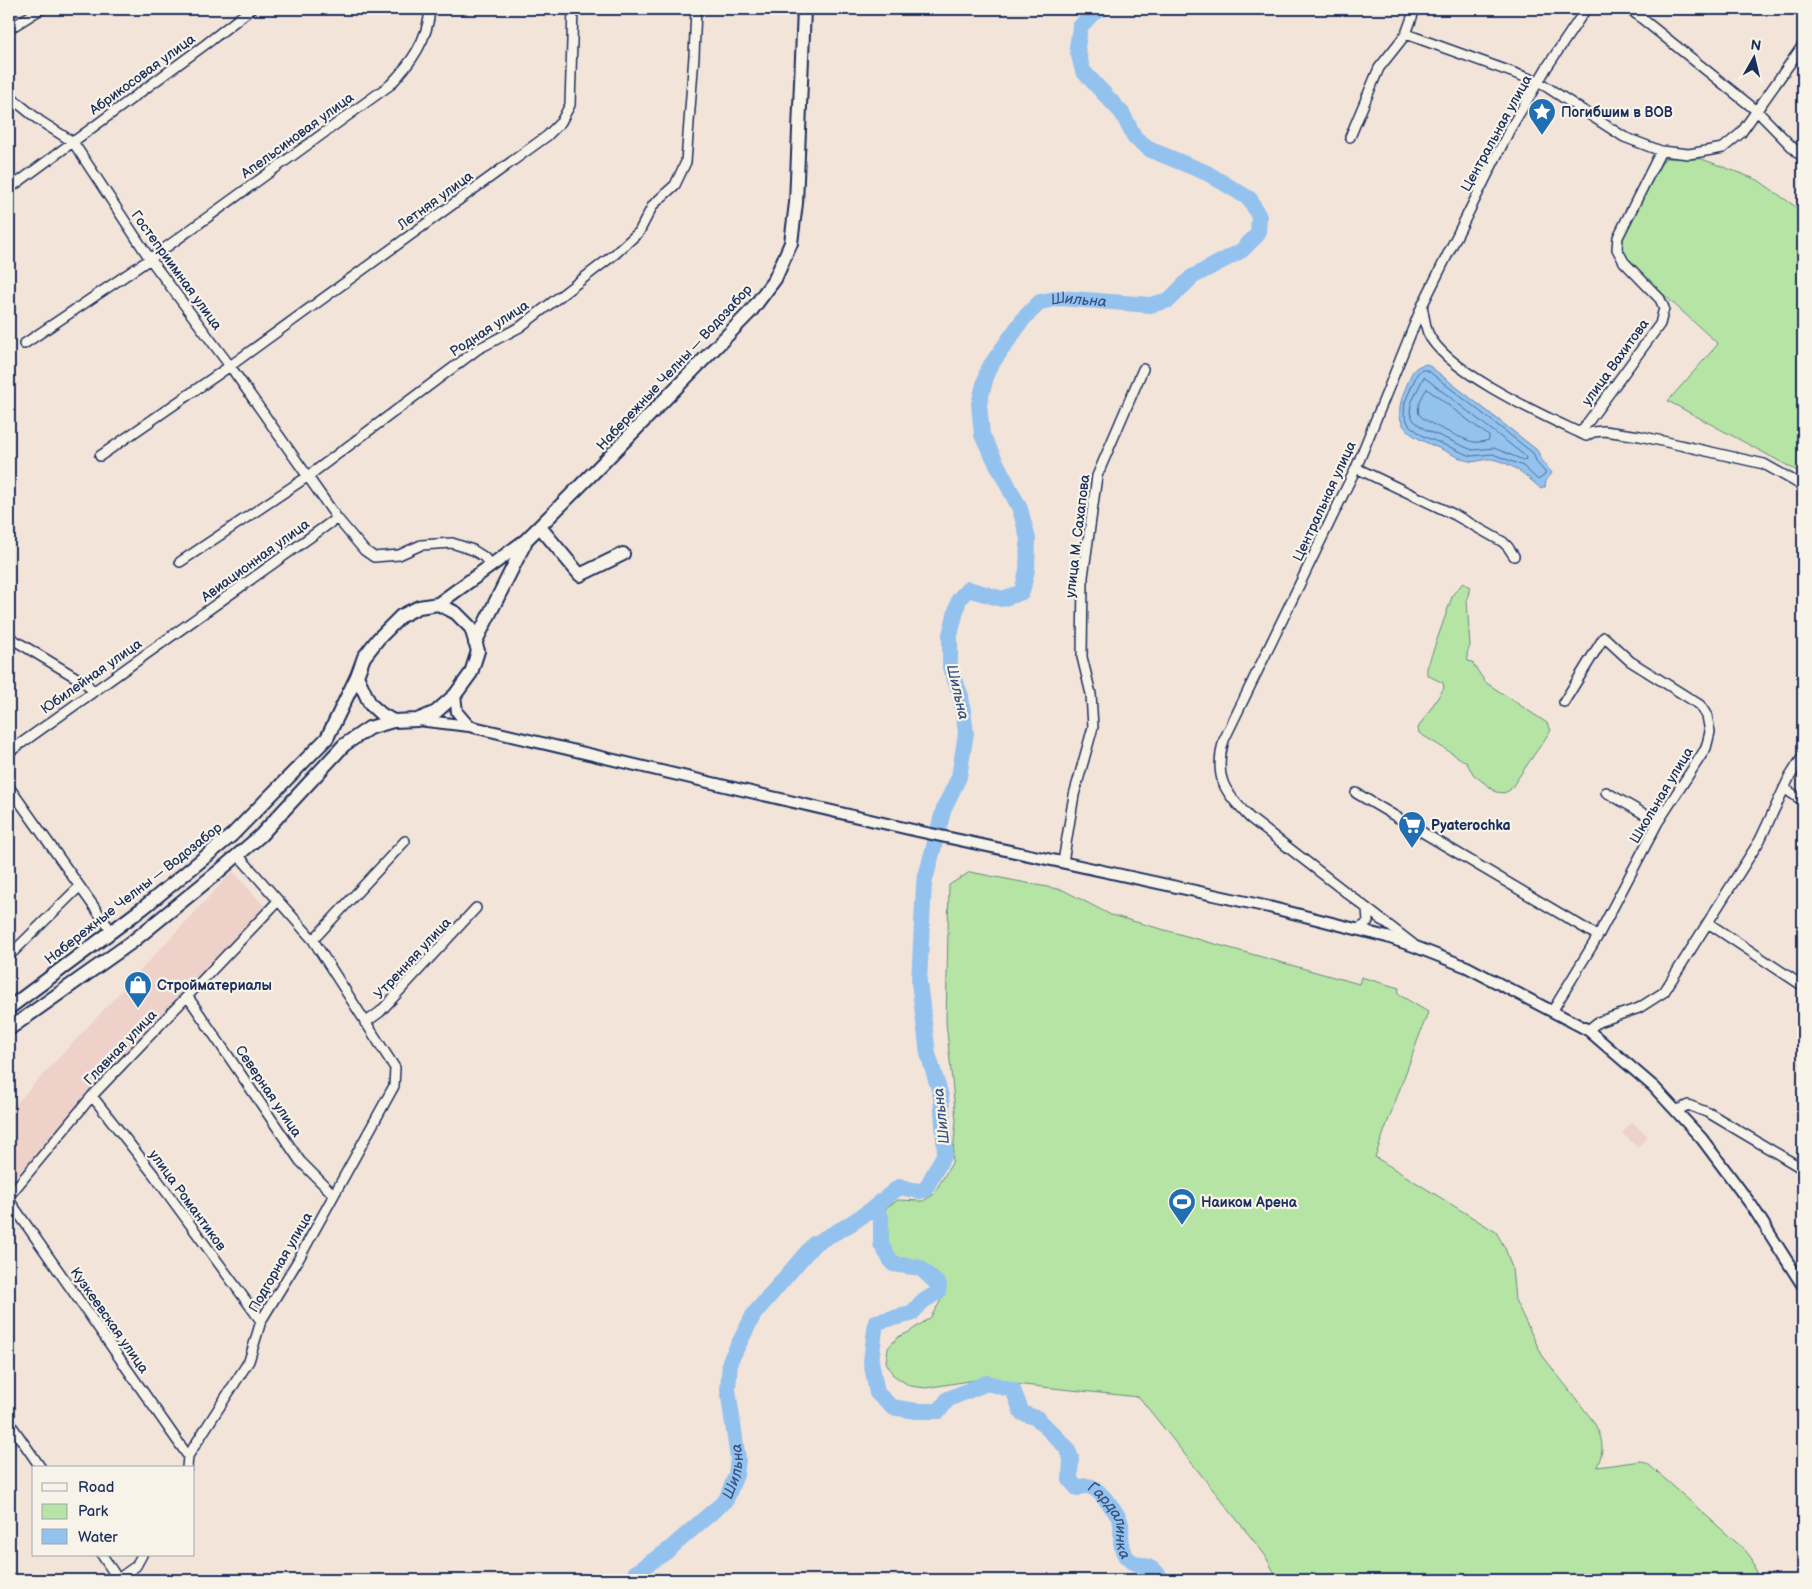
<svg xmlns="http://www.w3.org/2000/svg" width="1812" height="1589" font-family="'Balsamiq Sans',sans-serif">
<rect width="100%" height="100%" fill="#f3e4da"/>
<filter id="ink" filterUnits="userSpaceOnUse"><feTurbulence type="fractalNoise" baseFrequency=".02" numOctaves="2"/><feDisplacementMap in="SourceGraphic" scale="10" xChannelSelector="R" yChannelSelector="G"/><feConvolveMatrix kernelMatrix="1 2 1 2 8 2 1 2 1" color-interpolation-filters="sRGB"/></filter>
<g filter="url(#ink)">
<path fill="#eed2ca" d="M233,871L265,907L9,1184V1111Z
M1632,1122L1648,1136L1638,1148L1622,1133Z"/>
<path fill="#b5e4a4" stroke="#688a81" d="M1665,158L1702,159L1758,180L1803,212V474L1668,401L1718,344L1629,263C1626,259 1622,253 1621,249C1617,232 1655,174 1665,158Z
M1463,583L1470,587L1467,600L1470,646L1467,653L1468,661L1472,662L1485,682L1547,723L1551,730L1510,790L1504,793L1496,792L1474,775L1466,762L1419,733L1418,728L1444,688L1443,683L1427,675V668L1453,594Z
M970,872L1063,890L1111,915L1359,984L1361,977L1399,988L1398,994L1428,1012L1375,1157L1496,1232L1505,1248L1512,1268L1515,1300L1542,1355L1594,1422C1603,1440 1605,1448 1597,1467L1641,1461L1648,1464L1745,1550L1752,1559L1758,1580H1278L1265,1555L1139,1397L975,1380L926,1388L910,1386L893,1375L886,1362L888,1348L898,1337L909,1332L930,1318L940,1302L943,1285L924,1265L906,1261L889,1252L879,1240L877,1231L878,1220L887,1207L898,1200L923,1201L933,1195L952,1163L956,1120L946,1022L949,885Z"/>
<path fill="#94c2ee" stroke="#6487b4" d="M1427,364L1537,450L1542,460L1552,473L1546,481L1545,487L1541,489C1527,476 1512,463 1492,459C1485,458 1477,463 1469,461C1460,459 1450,453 1441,449C1408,435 1389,426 1406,387C1411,375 1412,366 1427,364Z"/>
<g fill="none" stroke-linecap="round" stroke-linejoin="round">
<path stroke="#4b6a98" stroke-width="1" d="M1421,370H1427L1533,453L1537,463L1545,472V475L1538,480L1523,466L1493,454L1471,456L1423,436L1409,425L1404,414L1405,402L1417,374Z
M1424,377L1525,456L1526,459L1523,460L1494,448L1472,450L1426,430L1414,421L1410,413L1411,404Z
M1427,389L1489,436V440C1485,441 1479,443 1474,442C1466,441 1422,421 1419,414C1416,407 1423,394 1427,389Z"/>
<g stroke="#94c2ee" stroke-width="16">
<path id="s1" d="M871,1210L881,1217V1244L893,1264L920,1268L939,1285L938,1292L922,1302L911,1314L876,1322L871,1361L877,1393L892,1407L916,1411H939L948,1399L987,1383L1013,1390L1022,1413L1037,1418L1067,1448L1071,1458L1070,1480L1077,1488C1082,1486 1087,1485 1092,1487C1100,1491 1120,1515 1121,1524C1122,1535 1119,1545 1125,1555C1136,1571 1151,1559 1162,1580"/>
<path id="s2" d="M631,1580L636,1572L666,1552L726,1500L736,1475L738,1459L728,1390L730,1361L754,1314L814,1244L847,1226L871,1210L899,1187L919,1191L925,1190L945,1153L941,1096L928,1054L919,982L924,884L944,808L959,777L966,733L961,696L950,667V635L959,599L968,589L1002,599L1022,592L1027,570L1028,539L1020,509L982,435L979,404L988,369L1024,318L1040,302L1060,298L1150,305L1169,300L1192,277L1241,251L1258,234L1259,217L1250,199L1207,173L1151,150L1135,138L1122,113L1083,71L1077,48L1080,27L1092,14L1101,9"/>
</g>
<defs>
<path id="minor" d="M1630,9L1757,111L1803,158
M9,29L41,9
M1406,34L1539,82L1624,137L1661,151L1689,154L1723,148L1741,133L1803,45
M9,96L40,121L73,142L150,259L230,366L337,518L364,550L374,557L399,555L421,545L452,543L473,550L484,557L491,566
M1350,137L1379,68L1406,34L1415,9
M9,189L206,44L251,9
M1422,306C1424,315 1425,325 1428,333C1445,371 1542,415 1580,433L1586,436L1593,432L1604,431L1640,436L1764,464L1803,486
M24,344L150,259L390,85C411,63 428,40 430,9
M1580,433L1660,324L1664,308L1660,299L1624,262L1617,249L1618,237L1661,151
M100,456L230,366L547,136L561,122L570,105L573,9
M1356,468L1455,515L1503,542L1508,547L1514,556
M180,562L307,477L478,349L520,327L615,254L639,232L653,205L675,185L686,162L694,56L696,9
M9,637L87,684L93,692
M9,752L337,518
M9,787L112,932
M1784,788L1803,801
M1606,792L1658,822
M1356,793L1598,936
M1063,862L1074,795L1093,727L1091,694L1082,657L1083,577L1097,476L1143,369
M1708,923L1803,986
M1357,929L1364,926L1368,921L1367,909
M313,940L405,841
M1413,944L1250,818C1225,792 1213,778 1224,740L1356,468L1422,306L1510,129L1547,67L1586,9
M9,956L79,887
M188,997L300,1161L334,1195
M1553,1010L1598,936L1658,822L1706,748L1710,732L1707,716L1700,705L1630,661L1604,637L1564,702
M365,1023L380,1012L476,908
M1588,1030L1598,1022L1639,1008L1664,992L1760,840L1789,778L1803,756
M92,1096L154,1175L261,1321
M1676,1111L1688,1105L1709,1113L1803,1169
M9,1196L92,1096L278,901
M9,1200L188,1456
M9,1422L41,1468
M187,1468L188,1456L249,1361L261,1321L297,1262L394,1086L395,1068L313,940L238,855
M102,1555L118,1579L136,1566L142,1555"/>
<path id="tertiary" d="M455,695L457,712L469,726
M418,720L469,726L913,830L1269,907L1387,937L1416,947L1467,967L1588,1030L1654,1087L1702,1139L1752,1206L1803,1286"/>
<path id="secondary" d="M540,527L580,575L623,554
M438,604L526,540L597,469L751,311L775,279L791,243L796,203L804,9
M475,643L525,543
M9,1008L143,908L232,835L327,738L357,676L364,657L378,639L401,616L419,607L438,604L456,613L471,628L478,651L471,673L455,695L436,712L417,720L393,721L381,714L370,704L357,676
M9,1029L132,942L218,872L260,836L344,745L369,728L393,721"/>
</defs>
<use href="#minor" stroke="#1b2f5e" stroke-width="12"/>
<use href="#tertiary" stroke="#1b2f5e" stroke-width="14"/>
<use href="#secondary" stroke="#1b2f5e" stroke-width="16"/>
<use href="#minor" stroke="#f7f3e8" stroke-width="9"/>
<use href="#tertiary" stroke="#f7f3e8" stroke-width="10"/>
<use href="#secondary" stroke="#f7f3e8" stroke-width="12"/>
</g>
</g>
<defs>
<symbol id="sight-pin" viewBox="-11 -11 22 30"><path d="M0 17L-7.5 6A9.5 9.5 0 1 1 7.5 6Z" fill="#1f6fb2" stroke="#f7f3e8"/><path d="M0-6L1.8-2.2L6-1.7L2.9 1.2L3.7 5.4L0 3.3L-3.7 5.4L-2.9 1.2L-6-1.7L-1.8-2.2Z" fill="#fff"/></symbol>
<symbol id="supermarket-pin" viewBox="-11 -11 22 30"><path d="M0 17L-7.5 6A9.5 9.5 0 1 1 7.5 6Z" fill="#1f6fb2" stroke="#f7f3e8"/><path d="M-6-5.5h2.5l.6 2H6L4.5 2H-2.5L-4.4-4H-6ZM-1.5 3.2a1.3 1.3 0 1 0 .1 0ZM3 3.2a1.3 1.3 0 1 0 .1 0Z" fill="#fff"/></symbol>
<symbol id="shop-pin" viewBox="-11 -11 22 30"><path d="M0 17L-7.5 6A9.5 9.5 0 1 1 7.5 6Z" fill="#1f6fb2" stroke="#f7f3e8"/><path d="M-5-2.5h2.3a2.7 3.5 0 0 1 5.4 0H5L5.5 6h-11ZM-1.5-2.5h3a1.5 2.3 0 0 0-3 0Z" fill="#fff"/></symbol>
<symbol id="stadium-pin" viewBox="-11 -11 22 30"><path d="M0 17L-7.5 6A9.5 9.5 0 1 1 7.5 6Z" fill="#1f6fb2" stroke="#f7f3e8"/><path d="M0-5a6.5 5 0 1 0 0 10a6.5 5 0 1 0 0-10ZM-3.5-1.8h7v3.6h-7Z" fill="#fff"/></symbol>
</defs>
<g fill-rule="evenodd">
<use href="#sight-pin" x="1526" y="96" width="32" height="43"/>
<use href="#supermarket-pin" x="1396" y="809" width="32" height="43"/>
<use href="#shop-pin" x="122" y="969" width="32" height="43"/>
<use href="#stadium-pin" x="1166" y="1186" width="32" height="43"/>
</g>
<g text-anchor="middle" stroke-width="4.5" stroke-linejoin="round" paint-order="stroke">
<g font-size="14" fill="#1b2f5e" stroke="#f7f3e8">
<text transform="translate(142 74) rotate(-36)" y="5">Абрикосовая улица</text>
<text transform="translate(1496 133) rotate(-61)" y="5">Центральная улица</text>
<text transform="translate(297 135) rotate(-36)" y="5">Апельсиновая улица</text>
<text transform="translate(435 200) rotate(-36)" y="5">Летняя улица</text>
<text transform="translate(177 270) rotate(54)" y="5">Гостеприимная улица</text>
<text transform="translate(489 328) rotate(-33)" y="5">Родная улица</text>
<text transform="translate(1615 362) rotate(-54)" y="5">улица Вахитова</text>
<text transform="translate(674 367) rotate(-47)" y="5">Набережные Челны — Водозабор</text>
<text transform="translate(1324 501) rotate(-65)" y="5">Центральная улица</text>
<text transform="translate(1077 536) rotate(-83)" y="5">улица М. Сахапова</text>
<text transform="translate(255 560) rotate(-36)" y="5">Авиационная улица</text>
<text transform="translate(91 676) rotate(-35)" y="5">Юбилейная улица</text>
<text transform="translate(1661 795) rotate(-59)" y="5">Школьная улица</text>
<text transform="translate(133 893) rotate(-38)" y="5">Набережные Челны — Водозабор</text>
<text transform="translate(412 958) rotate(-47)" y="5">Утренняя улица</text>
<text transform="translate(120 1047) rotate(-46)" y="5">Главная улица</text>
<text transform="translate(269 1091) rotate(56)" y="5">Северная улица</text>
<text transform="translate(188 1200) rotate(54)" y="5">улица Романтиков</text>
<text transform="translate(280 1262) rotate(-60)" y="5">Подгорная улица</text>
<text transform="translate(110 1320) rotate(55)" y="5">Кузкеевская улица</text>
</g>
<g font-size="14" font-weight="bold" fill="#1b2f5e" stroke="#f7f3e8" text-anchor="start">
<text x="1561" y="117">Погибшим в ВОВ</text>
<text x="1431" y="830">Pyaterochka</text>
<text x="157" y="990">Стройматериалы</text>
<text x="1201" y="1207">Наиком Арена</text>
</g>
<g font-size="15" font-style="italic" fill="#395482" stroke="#f7f3e8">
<text dy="5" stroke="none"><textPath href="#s2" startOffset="1579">Шильна</textPath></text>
<text transform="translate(958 692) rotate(77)" y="5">Шильна</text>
<text transform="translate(941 1116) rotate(-96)" y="5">Шильна</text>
<text dy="5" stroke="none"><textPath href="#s2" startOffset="155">Шильна</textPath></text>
<text dy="5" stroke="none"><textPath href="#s1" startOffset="599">Гардалинка</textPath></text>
</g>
</g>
<rect width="1812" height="1589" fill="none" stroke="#f7f3e8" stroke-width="30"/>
<rect x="15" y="15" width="1782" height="1559" fill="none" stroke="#1b2f5e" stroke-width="2" filter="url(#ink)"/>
<rect x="32" y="1466" width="162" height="90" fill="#f7f3e8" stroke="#9fa5b1"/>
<rect x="42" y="1483" width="25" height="8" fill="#f7f3e8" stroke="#9fa5b1"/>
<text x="78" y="1492" font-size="15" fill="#1b2f5e">Road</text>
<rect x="42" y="1504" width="25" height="15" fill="#b5e4a4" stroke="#9fa5b1"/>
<text x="78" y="1516" font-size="15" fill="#1b2f5e">Park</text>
<rect x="42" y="1529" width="25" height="15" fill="#94c2ee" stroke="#9fa5b1"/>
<text x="78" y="1542" font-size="15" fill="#1b2f5e">Water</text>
<g transform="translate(1754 58) rotate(8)" stroke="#f7f3e8" stroke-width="4" paint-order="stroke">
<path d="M0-4L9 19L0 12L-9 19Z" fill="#1b2f5e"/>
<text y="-8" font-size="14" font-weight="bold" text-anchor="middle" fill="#1b2f5e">N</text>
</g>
</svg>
